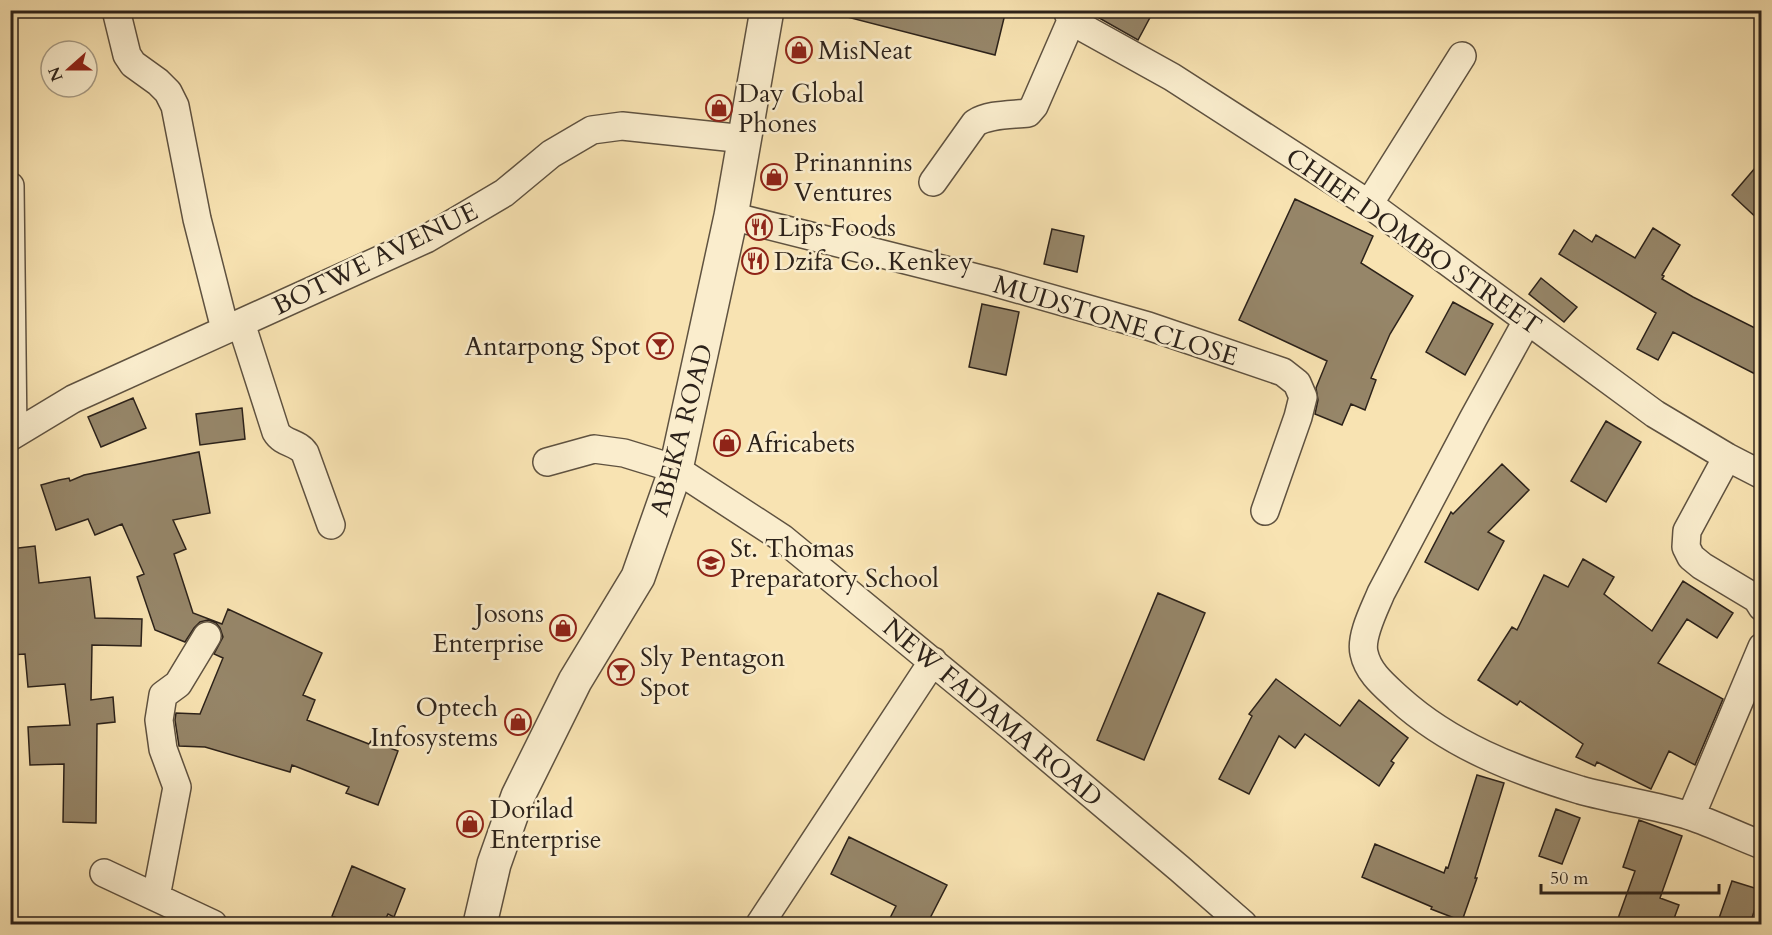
<svg xmlns="http://www.w3.org/2000/svg" width="1772" height="935" font-family="Cardo,serif">
<rect width="100%" height="100%" fill="#f8e3b2"/>
<filter id="stains"><feTurbulence type="fractalNoise" baseFrequency=".00333" numOctaves="4"/><feColorMatrix values="0 0 0 0 .2 0 0 0 0 .09 0 0 0 0 .02 0 0 0 .5 -.17"/></filter>
<radialGradient id="worn" r=".72"><stop offset=".6" stop-color="#630" stop-opacity="0"/><stop offset="1" stop-color="#630" stop-opacity=".3"/></radialGradient>
<path fill="#968669" stroke="#2c221a" stroke-width="1.5" d="M847,10H1006L995,55L847,17Z
M1085,10H1154L1138,40Z
M1761,161V222L1732,195Z
M1295,199L1373,236L1361,263L1413,296L1390,334L1371,378L1376,380L1365,410L1351,404L1342,425L1315,414L1318,400L1316,388L1327,361L1239,320Z
M1653,228L1680,245L1662,275L1664,276L1662,279L1693,297L1761,331V377L1673,332L1658,360L1637,349L1656,313L1559,254L1574,230L1592,242L1596,235L1635,258Z
M1052,229L1084,236L1077,272L1044,264Z
M1541,278L1577,307L1564,322L1529,294Z
M1453,302L1493,324L1465,375L1426,352Z
M982,304L1019,312L1006,375L969,367Z
M133,398L146,428L101,447L88,417Z
M242,408L245,439L200,445L196,414Z
M1606,421L1641,442L1606,502L1571,481Z
M199,452L210,513L173,520L186,549L174,554L193,613L222,624L228,609L322,653L303,695L315,700L307,720L369,744L371,741L398,751L378,805L346,793L349,787L292,765L290,772L205,747L179,746L175,720L176,713L200,714L223,658L214,654L223,637L220,628L216,623L208,620L200,622L194,628L185,642L155,630L137,577L144,574L122,524L95,535L88,519L56,530L41,485L59,480L69,478L70,481L84,475Z
M1502,464L1529,490L1488,532L1504,541L1478,590L1425,562L1451,512L1453,514Z
M35,546L39,583L90,577L95,618L142,619L141,646L92,645L91,700L113,697L115,722L97,724L96,823L63,822L64,764L30,765L28,727L70,725L65,684L28,687L25,654L10,655V549Z
M1583,559L1614,577L1604,594L1652,631L1683,581L1733,613L1717,638L1687,619L1658,663L1723,699L1695,765L1669,751L1651,789L1597,762L1595,766L1576,757L1583,744L1520,701L1517,705L1478,680L1512,627L1517,630L1544,575L1568,587Z
M1158,593L1205,613L1144,760L1097,740Z
M1276,679L1340,726L1359,700L1408,738L1391,761L1394,763L1379,786L1305,734L1295,748L1279,736L1249,794L1219,779L1252,716L1249,714Z
M1477,775L1504,783L1475,878H1477L1462,921L1431,909L1432,907L1362,877L1375,844L1444,873L1446,867L1448,868Z
M1556,809L1580,818L1562,864L1539,856Z
M1639,820L1682,836L1660,898L1679,905L1672,924H1616L1635,871L1623,867Z
M849,837L947,885L927,924H887L896,906L831,874Z
M352,866L405,889L394,917L388,914L383,924H353L332,916Z
M1732,881L1761,890L1750,924H1717Z"/>
<g fill="none" stroke-linecap="round" stroke-linejoin="round">
<defs>
<path id="minor" d="M116,10L127,55L133,64L158,82L168,92L175,106L197,219L225,329
M1067,10L1071,21L1172,77L1369,204L1655,414L1727,457L1762,475
M933,182L975,123C989,114 1011,115 1028,113L1034,106L1071,21
M10,186L13,435
M1369,204L1462,56
M731,216L993,282L1148,326L1283,372L1297,383L1303,397L1298,417L1265,511
M1527,321L1473,419L1381,593C1375,608 1360,636 1364,653C1368,673 1385,686 1399,699C1450,745 1514,770 1580,790C1616,800 1654,805 1690,816C1714,824 1738,836 1762,845
M241,323L276,432C283,444 298,442 305,453L331,525
M10,437L73,399L426,239L504,193L551,154L592,130L622,126L745,139
M1727,457L1687,531L1686,547L1691,557L1702,566L1757,599L1762,607
M547,462L594,449L624,453L676,469L782,538L1013,728L1180,869L1243,924
M1691,816L1762,647
M104,873L213,924
M156,897L177,787L163,749L159,720L163,695L178,684L207,636
M760,924L933,661"/>
<path id="tertiary" d="M480,924L494,864L518,796L575,681L638,577L676,469L731,216L767,10"/>
</defs>
<use href="#minor" stroke="#5f5240" stroke-width="30"/>
<use href="#tertiary" stroke="#5f5240" stroke-width="36"/>
<use href="#minor" stroke="#faedcd" stroke-width="27"/>
<use href="#tertiary" stroke="#faedcd" stroke-width="33"/>
</g>
<defs>
<symbol id="shop-ring" viewBox="-11 -11 22 22"><circle r="9.5" fill="#faedcd" stroke="#8f2418" stroke-width="1.5"/><path d="M-5-2.5h2.3a2.7 3.5 0 0 1 5.4 0H5L5.5 6h-11ZM-1.5-2.5h3a1.5 2.3 0 0 0-3 0Z" fill="#8f2418"/></symbol>
<symbol id="restaurant-ring" viewBox="-11 -11 22 22"><circle r="9.5" fill="#faedcd" stroke="#8f2418" stroke-width="1.5"/><path d="M-5-6h1v4h1v-4h1v4h1v-4h1v5L-1.5 .5V6h-2V.5L-5-1ZM5-6V6H3V1.5H1.5Q1.5-4 5-6Z" fill="#8f2418"/></symbol>
<symbol id="bar-ring" viewBox="-11 -11 22 22"><circle r="9.5" fill="#faedcd" stroke="#8f2418" stroke-width="1.5"/><path d="M-6-5H6L.8 .8V4.5H3.5V6h-7V4.5H-.8V.8Z" fill="#8f2418"/></symbol>
<symbol id="school-ring" viewBox="-11 -11 22 22"><circle r="9.5" fill="#faedcd" stroke="#8f2418" stroke-width="1.5"/><path d="M0-5L7-2L0 1L-7-2ZM-4 1L0 2.5L4 1V4Q0 6-4 4Z" fill="#8f2418"/></symbol>
</defs>
<g fill-rule="evenodd">
<use href="#shop-ring" x="784" y="35" width="30" height="30"/>
<use href="#shop-ring" x="704" y="93" width="30" height="30"/>
<use href="#shop-ring" x="759" y="162" width="30" height="30"/>
<use href="#restaurant-ring" x="744" y="212" width="30" height="30"/>
<use href="#restaurant-ring" x="740" y="246" width="30" height="30"/>
<use href="#bar-ring" x="645" y="331" width="30" height="30"/>
<use href="#shop-ring" x="712" y="428" width="30" height="30"/>
<use href="#school-ring" x="696" y="548" width="30" height="30"/>
<use href="#shop-ring" x="548" y="613" width="30" height="30"/>
<use href="#bar-ring" x="606" y="657" width="30" height="30"/>
<use href="#shop-ring" x="503" y="707" width="30" height="30"/>
<use href="#shop-ring" x="455" y="809" width="30" height="30"/>
</g>
<g text-anchor="middle" stroke-width="5" stroke-linejoin="round" paint-order="stroke">
<g font-size="26" fill="#2c221a" stroke="#faedcd" text-anchor="start">
<text x="818" y="59">MisNeat</text>
<text x="738" y="102">Day Global<tspan x="738" dy="30">Phones</tspan></text>
<text x="794" y="171">Prinannins<tspan x="794" dy="30">Ventures</tspan></text>
<text x="778" y="236">Lips Foods</text>
<text x="774" y="270">Dzifa Co. Kenkey</text>
<text x="640" y="355" text-anchor="end">Antarpong Spot</text>
<text x="746" y="452">Africabets</text>
<text x="730" y="557">St. Thomas<tspan x="730" dy="30">Preparatory School</tspan></text>
<text x="544" y="622" text-anchor="end">Josons<tspan x="544" dy="30">Enterprise</tspan></text>
<text x="640" y="666">Sly Pentagon<tspan x="640" dy="30">Spot</tspan></text>
<text x="498" y="716" text-anchor="end">Optech<tspan x="498" dy="30">Infosystems</tspan></text>
<text x="490" y="818">Dorilad<tspan x="490" dy="30">Enterprise</tspan></text>
</g>
<g font-size="26" fill="#2c221a" stroke="#faedcd">
<text transform="translate(1414 241) rotate(35)" y="9">CHIEF DOMBO STREET</text>
<text transform="translate(375 258) rotate(-26)" y="9">BOTWE AVENUE</text>
<text transform="translate(1116 320) rotate(17)" y="9">MUDSTONE CLOSE</text>
<text transform="translate(681 430) rotate(-75)" y="9">ABEKA ROAD</text>
<text transform="translate(993 712) rotate(40)" y="9">NEW FADAMA ROAD</text>
</g>
</g>
<rect width="1772" height="935" fill="none" stroke="#f8e3b2" stroke-width="36"/>
<rect x="12" y="12" width="1748" height="911" fill="none" stroke="#2c221a" stroke-width="3"/>
<rect x="18" y="18" width="1736" height="899" fill="none" stroke="#2c221a" stroke-width="1.5"/>
<g transform="translate(69 69) rotate(249)"><circle r="28" fill="#faedcd" stroke="#a89c85" stroke-width="1.5"/>
<path d="M0-4.5L10 22L0 15L-10 22Z" fill="#8f2418"/>
<text y="-9" font-size="16" font-weight="bold" text-anchor="middle" fill="#2c221a">N</text>
</g>
<path d="M1541 884v9h178v-9" fill="none" stroke="#2c221a" stroke-width="3"/>
<text x="1550" y="884" font-size="18" fill="#2c221a" stroke="#faedcd" stroke-width="4.5" paint-order="stroke">50 m</text>
<rect width="100%" height="100%" filter="url(#stains)"/>
<rect width="100%" height="100%" fill="url(#worn)"/>
</svg>
